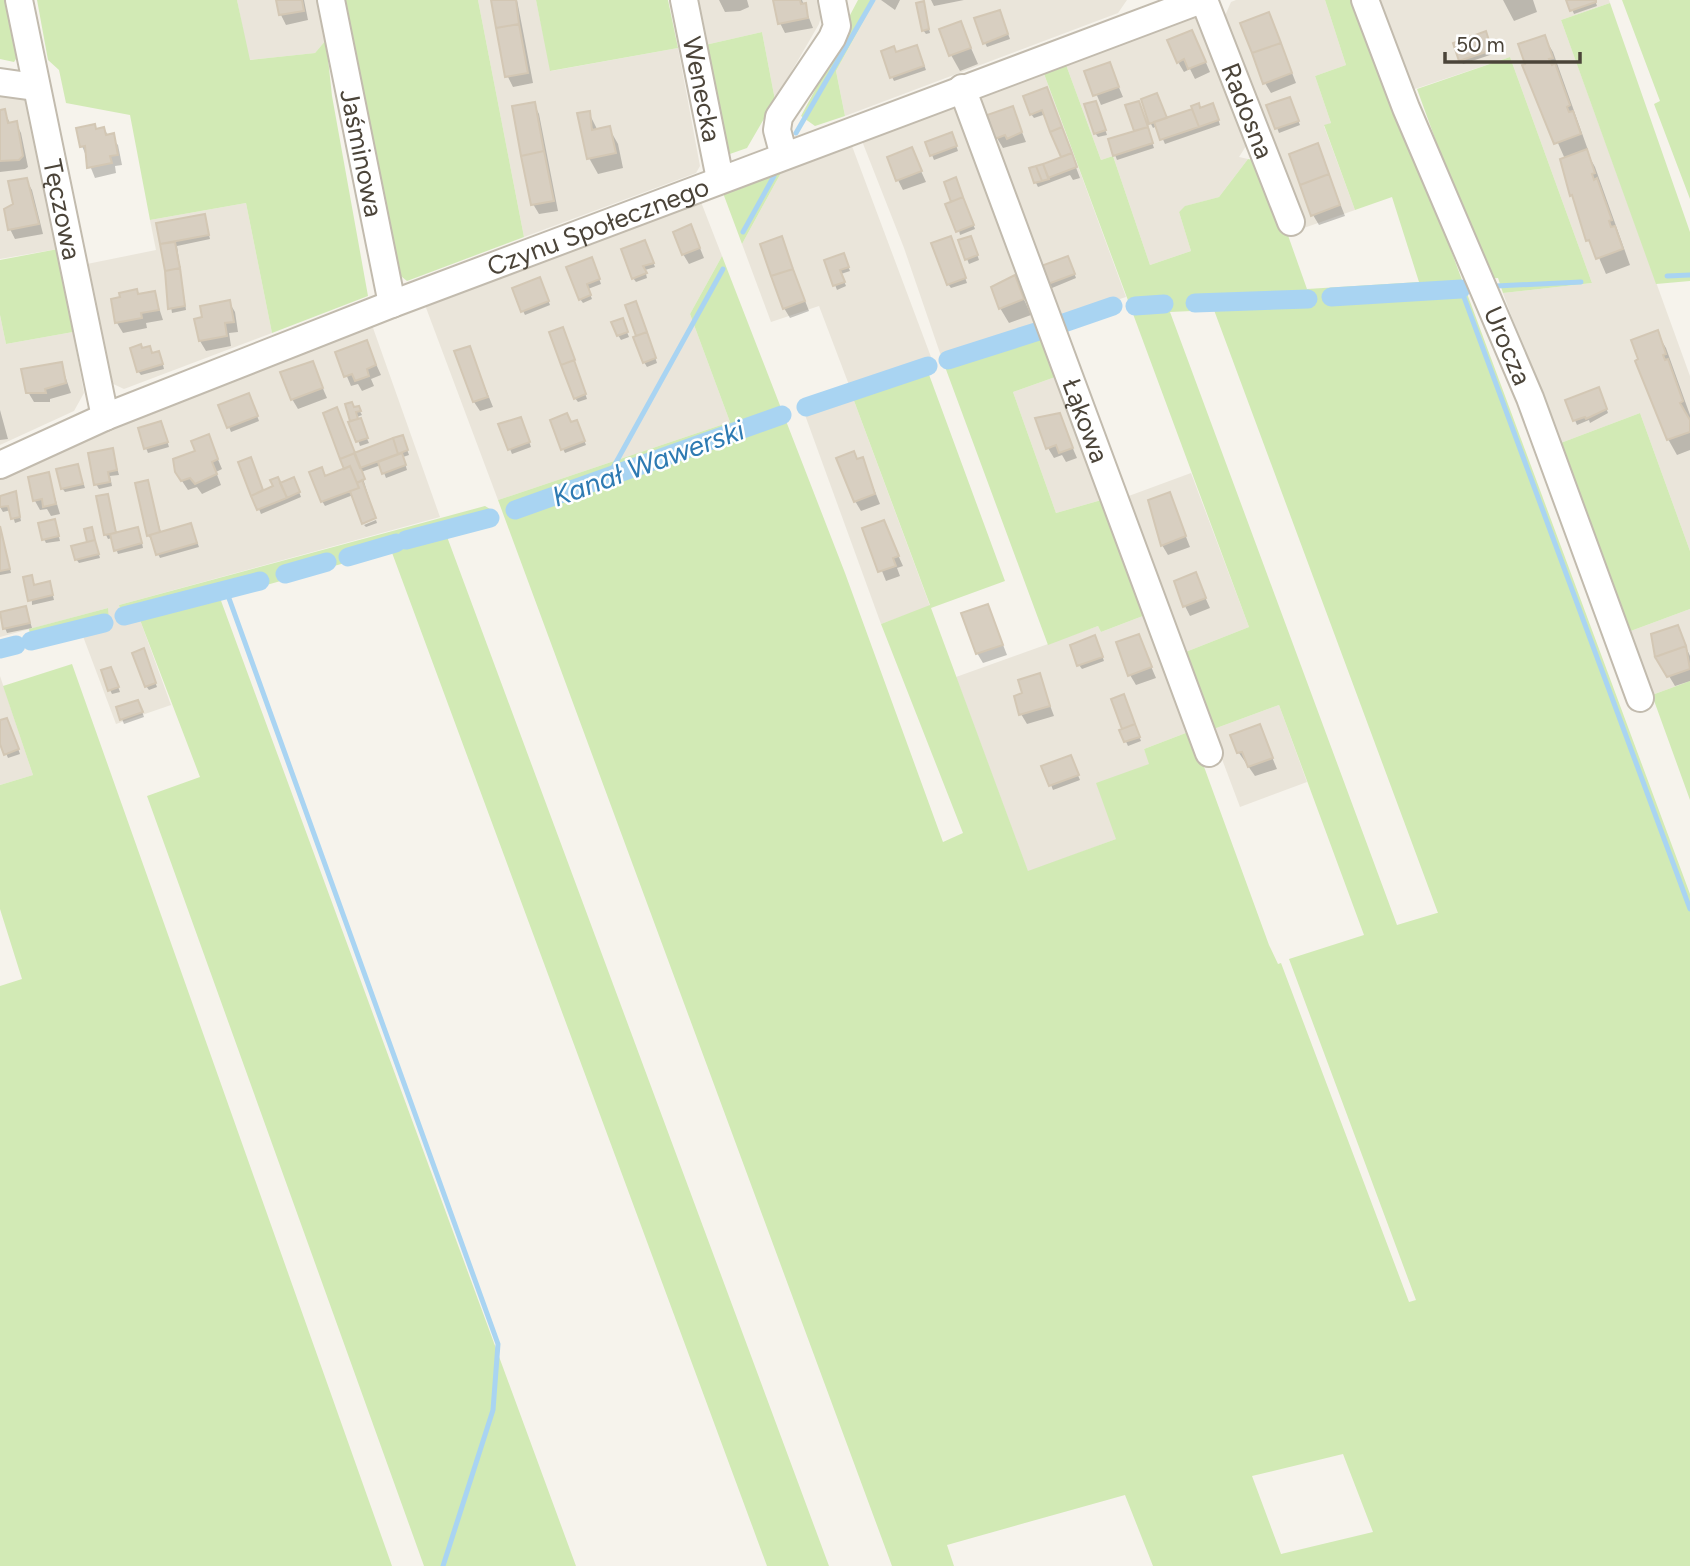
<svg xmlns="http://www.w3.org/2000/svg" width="1690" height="1566" font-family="Figtree,sans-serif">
<rect width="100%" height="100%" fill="#f6f3ec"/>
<path fill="#eae5da" d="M237,0H318L326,40L315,53L249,60Z
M478,0H536L551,71L678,48L700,166L696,173L524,237Z
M696,0H824L825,1L819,24L775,100L762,32L705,45Z
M875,0H1127L1118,13L845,116L836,71Z
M1236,0H1325L1346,65L1315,76L1331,123L1324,126L1355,210L1301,229L1224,18L1231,2Z
M1372,0H1609L1610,3L1561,20L1690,376V551L1640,413L1558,444L1503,293L1592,283L1510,57L1406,92Z
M1201,12L1248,143L1239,157L1248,159L1219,197L1186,206L1179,212L1191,251L1150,265L1113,156L1101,160L1065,62Z
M1043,71L1126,297L1054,320L969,100Z
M0,92L21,95L29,104L58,249L0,259Z
M958,105L1042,324L941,356L904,248L862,141Z
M852,146L931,357L849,385L819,306L771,322L742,244L782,171Z
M701,202L722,256L690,314L730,422L498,500L425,305Z
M246,203L272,333L124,389L109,382L87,264L156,250L150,220Z
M0,315L6,344L73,332L84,393L74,411L0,445Z
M372,325L440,517L119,605L124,625L140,620L171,705L116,724L81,631L108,623V608L0,637V479L82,438Z
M1058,376L1105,499L1056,513L1013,392Z
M853,398L930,606L881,624L805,415Z
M1191,473L1249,627L1183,653L1126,497Z
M1690,609V681L1652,695L1628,632Z
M1148,614L1191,731L1144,749L1150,764L1116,839L1028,872L956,677L1098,626L1101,632Z
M0,676L33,775L0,785Z
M1279,705L1307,782L1240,807L1211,730Z"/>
<path fill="#d2eab5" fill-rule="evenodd" d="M0,0H10L20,53L14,62L0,59Z
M37,0H237L250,60L315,53L326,40L332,96L368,296L272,333L246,203L150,220L130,115L66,103L59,70L48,60Z
M345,0H478L524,237L407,281L397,273Z
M536,0H668L678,48L550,71Z
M858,0H875L836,71L845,116L815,126L801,116L847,31L849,17Z
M1325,0H1358L1690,894V1566H1153L1125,1495L947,1545L954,1566H892L498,500L730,422L690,314L722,256L845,573L943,842L963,833L881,624L930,605L853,398L805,415L800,402L924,361L1005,581L931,608L1028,871L1116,839L1096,783L1149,764L1144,749L1191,731L1269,945L1278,964L1281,963L1409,1302L1416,1300L1289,959L1364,935L1279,705L1211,730L1183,653L1249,627L1043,71L1065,62L1101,160L1113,156L1150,265L1191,251L1179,212L1185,206L1219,197L1248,159L1262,162L1307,289L1419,282L1392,197L1355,210L1324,125L1331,123L1315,76L1346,65ZM1214,310L1438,913H1437L1397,925L1170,312ZM1343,1454L1373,1532L1281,1554L1252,1476Z
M1622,0H1690V199L1654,104L1660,101Z
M1610,3L1690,232V281L1656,284L1561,20Z
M762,32L775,100L747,148L727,155L705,45Z
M1510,57L1592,283L1503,293L1498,278L1486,279L1417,89Z
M782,171L742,244L723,193Z
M58,249L73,332L6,344L0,315V260Z
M1042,324L1058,376L1013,392L1056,513L1105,499L1148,614L1101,632L1098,626L1048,645L941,356Z
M1640,413L1690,551V609L1628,632L1558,444Z
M485,506L490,509L491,520L446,534L829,1566H767L391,550L220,598L576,1566H424L147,796L200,777L140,620L124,625L119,605Z
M108,608L109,623L32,645L29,629Z
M72,664L392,1566H0V986L22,979L0,909V785L33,775L3,686Z
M1690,681V800L1652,695Z"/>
<path fill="#0003" d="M279,0H304L308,20L286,25L281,15Z
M493,0H517L533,83L513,87L508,77Z
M719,0H747L749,7L740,11L725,12Z
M776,0H802L813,28L785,33L780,23Z
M881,0H900L895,10Z
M931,0H964L934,6Z
M1503,0H1533L1537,12L1514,21Z
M1568,0H1595L1597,6L1574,14Z
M923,3L930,33L926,34L923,30Z
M1269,14L1296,83L1271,93L1265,83Z
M1001,16L1010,39L987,47L985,43Z
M960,23L978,64L960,71L951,55Z
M1544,37L1553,52L1588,150L1586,151L1595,167L1630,265L1606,274L1572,195L1565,159L1524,66Z
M1488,38L1493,54L1463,64L1461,60Z
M1197,42L1210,72L1195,79L1190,69L1184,72L1178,62Z
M919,51L926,70L894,81L892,77L896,54Z
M1109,64L1123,97L1101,105L1087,72Z
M1048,94L1080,178L1073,180L1070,175L1038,187L1036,183L1064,158L1046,114L1034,118L1031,114Z
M1143,100L1167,120L1194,110L1215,109L1220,125L1165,144L1157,126L1153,128L1151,124Z
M1096,102L1107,135L1098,137L1095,133Z
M1291,103L1300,125L1279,133L1269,107Z
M534,104L539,114L558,211L539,214L533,204Z
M1127,106L1140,107L1154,148L1117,160L1115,155L1136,132Z
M1012,108L1026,142L1003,148L997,138Z
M4,111L11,125L16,123L21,133L28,167L25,169L0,172V112Z
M589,113L598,131L609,128L618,144L623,168L598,174L589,158Z
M103,129L118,145L122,165L115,166L116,173L95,178L82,146L96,130Z
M954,139L958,151L934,160L927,143Z
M1317,145L1345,216L1319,225L1313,215Z
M911,149L926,182L903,190L898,180Z
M26,180L32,190L43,234L15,239L10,229L15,205Z
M957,183L975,229L960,235L953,203Z
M204,216L210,239L177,246L186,310L172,313L158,225Z
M691,226L704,258L689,264L683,254Z
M781,238L809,311L790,318L784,308Z
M960,241L973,242L979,260L969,264Z
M952,242L967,283L951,288L948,284Z
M647,247L655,267L645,270L647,278L636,282L633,278Z
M845,259L850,271L841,274L846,286L837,290L826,261Z
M1070,262L1076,278L1052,288L1043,267Z
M594,264L601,284L588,289L592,299L583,303L580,299Z
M1014,277L1031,315L1009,323L1000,308Z
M542,283L550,305L525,315L523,311Z
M154,293L163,320L146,323L147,328L123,333L117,323L138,296Z
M229,302L235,312L238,332L229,333L231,346L206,351L200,341L204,318Z
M638,307L657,363L647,367L644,362Z
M624,325L629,337L621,340L618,335Z
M565,333L587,399L578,402L575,398Z
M1657,333L1666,348L1690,415V450L1677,455L1668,439Z
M366,342L381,375L371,379L374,386L362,391L358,384L351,386L337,353Z
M150,348L153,354L161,357L164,369L141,375L138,371L142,350Z
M469,348L493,407L480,411L474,402Z
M312,363L327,398L298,409L292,399Z
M61,364L71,393L50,399V402H34L28,392Z
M1601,393L1608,413L1590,423L1589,420L1577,425L1567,401Z
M251,399L259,421L231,432L229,427Z
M347,405L358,408L362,415L357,417L369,443L360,446Z
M0,410L8,439L0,440Z
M1059,416L1077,458L1066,462L1062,455L1054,458L1048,448Z
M523,424L531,447L512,454L500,425Z
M571,424L578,426L586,445L565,453L563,449Z
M163,427L169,447L148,453L146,448Z
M208,436L222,469L216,472L221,485L202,494L197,487L188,490L178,475Z
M404,441L409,455L403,457L407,470L386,478L381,465L361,472L375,517L353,495L325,506L322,501L325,478L346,470L354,455Z
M112,450L119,475L110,476L112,486L99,489L96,484Z
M862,459L880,504L861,511L855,501Z
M240,463H252L263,492L296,484L301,497L261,514Z
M78,466L85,488L65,492L62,488Z
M48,474L60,514L51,516L47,509L40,510L35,501Z
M137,484L149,486L161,533L191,525L199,547L160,558L149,536Z
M15,493L21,521L15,523L11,510L3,512L0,507V497Z
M1169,494L1190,547L1168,555L1162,545Z
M107,496L117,534L140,533L143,548L118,554L112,538L108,539L106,535Z
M376,520L377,523L366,527L364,525Z
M883,522L903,566L897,568L900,576L886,581L865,529Z
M56,526L60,541L46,543L44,539Z
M0,528L11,573L0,575Z
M91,529L100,558L79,563L76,559L89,543Z
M1195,575L1210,608L1190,616L1185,606Z
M31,577L35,586L51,588L54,600L32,605Z
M988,606L1007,655L983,663L977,653Z
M26,608L32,628L7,633L5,628Z
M1677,627L1690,656V681L1675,686L1657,656Z
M1138,636L1156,678L1136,685L1130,675Z
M1097,642L1104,661L1082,669L1079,665Z
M145,655L157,687L149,690L146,686Z
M113,673L120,692L112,694L110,690Z
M1039,676L1054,716L1027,724L1021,714L1024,695Z
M1125,700L1141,741L1128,746L1121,731L1124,730Z
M140,706L144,717L124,724L122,719Z
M0,722L9,724L20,754L8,758L0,739Z
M1259,726L1277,769L1255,776L1239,753Z
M1072,761L1080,780L1053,790L1044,767Z"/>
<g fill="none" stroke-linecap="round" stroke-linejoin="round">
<path stroke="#a9d4f2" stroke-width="5" d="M796,133L873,0
M743,232L774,176
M1667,276L1690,275
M1496,286L1581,282
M1469,288L1461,289L1690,909
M609,475L723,269
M226,590L498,1344L493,1410L443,1566"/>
<path stroke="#a9d4f2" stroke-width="19" d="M1331,297L1461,289
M1195,303L1308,299
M1135,306L1164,304
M1058,325L1113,306
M948,360L1039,331
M806,407L928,366
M515,510L782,415
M406,540L490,518
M348,557L396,543
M285,574L327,562
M124,616L260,581
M31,641L104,623
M0,649L16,645"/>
</g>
<path fill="#d8cfc1" stroke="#d3c7b4" stroke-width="2" d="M276,0H302L304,11L279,15Z
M491,0H516L519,24L496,28Z
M773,0H800L801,4L806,3L808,18L778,24Z
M1566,0H1596V2L1570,11Z
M924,1L929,29L922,31L916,3Z
M1000,10L1008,34L983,44L974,18Z
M1269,12L1281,43L1252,53L1240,23Z
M961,21L971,48L949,56L939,29Z
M519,24L528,73L505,77L496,28Z
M1192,30L1206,62L1188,69L1184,59L1177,63L1167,40Z
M1486,31L1492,50L1459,61L1453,43Z
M1545,35L1553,58L1549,59L1552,65L1555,63L1570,105L1567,107L1569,112L1573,111L1581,134L1554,144L1522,65L1525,64L1518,44Z
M1281,43L1292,73L1263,84L1252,53Z
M917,45L924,66L890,78L881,51L894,46L896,52Z
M1110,62L1119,87L1093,96L1084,71Z
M1047,87L1062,127L1050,132L1042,110L1030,115L1023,96Z
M1157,93L1167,118L1149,124L1141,99Z
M1290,97L1299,121L1275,129L1266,105Z
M1096,101L1106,130L1094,134L1084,104Z
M1139,101L1148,127L1134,131L1125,105Z
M535,102L544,151L521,156L512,106Z
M1199,103L1200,108L1213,103L1219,120L1199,127L1191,106Z
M1013,106L1022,132L1007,139L1005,135L995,139L987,115Z
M5,109L8,123L17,121L23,156L19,160L0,161V110Z
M1192,109L1199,127L1160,140L1154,122Z
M590,111L592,130L610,126L616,153L587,159L577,113Z
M95,124L96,129L104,127L106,135L114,133L118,155L110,156L112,163L87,168L85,146L80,147L76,128Z
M1062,127L1072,153L1061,157L1050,132Z
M1148,127L1153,143L1113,156L1108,139Z
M952,132L957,146L930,156L925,142Z
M1318,143L1329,174L1300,185L1289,154Z
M912,147L922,171L896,181L887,157Z
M1587,149L1595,173L1592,174L1594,180L1597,178L1612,220L1609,221L1611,227L1615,226L1623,249L1596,259L1589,240L1586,241L1572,195L1570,196L1560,159Z
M544,151L554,201L531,205L521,156Z
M1072,153L1077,167L1048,178L1043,164Z
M1043,164L1049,179L1042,181L1036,166Z
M1036,166L1042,181L1034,183L1029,168Z
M1329,174L1340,205L1311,216L1300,185Z
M956,177L963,197L951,202L944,182Z
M27,178L39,224L8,230L4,209L13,204L8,181Z
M963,197L974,225L956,232L945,204Z
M205,214L209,235L160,244L156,223Z
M691,224L700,248L682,255L673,232Z
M782,236L793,269L771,276L760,244Z
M951,236L966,278L947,285L931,243Z
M971,236L978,255L965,260L958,240Z
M645,240L654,263L643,266L647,273L632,279L621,249Z
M175,242L180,268L165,271L160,244Z
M844,253L849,267L840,270L845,282L833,286L824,260Z
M1068,256L1075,274L1048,284L1041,266Z
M592,257L600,279L587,284L591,295L579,300L566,267Z
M180,268L185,306L168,309L165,271Z
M793,269L805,301L783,309L771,276Z
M1015,275L1024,299L999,309L991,287Z
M540,277L549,301L521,312L512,288Z
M137,289L138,294L155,291L159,310L141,313L142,318L115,323L111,299L120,297L119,293Z
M230,300L234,322L225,323L227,336L199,341L194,319L202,317L200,306Z
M636,301L647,332L636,336L625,305Z
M623,318L628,332L617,336L611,322Z
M563,327L575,360L561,365L549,332Z
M1658,330L1666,354L1663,355L1665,360L1668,359L1683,401L1680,403L1690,420V432L1667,440L1635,361L1638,359L1631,340Z
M647,332L656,358L643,363L633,337Z
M367,340L376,365L367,369L369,376L355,381L352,374L344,377L335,352Z
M141,344L142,348L150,346L152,353L159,351L163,364L137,372L130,348Z
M470,346L488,397L473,402L454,351Z
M574,360L586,394L574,399L561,365Z
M313,361L323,388L291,400L280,372Z
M62,362L66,383L45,389L46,393H26L21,369Z
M1599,387L1607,409L1586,419L1585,417L1573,421L1565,400Z
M249,393L258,416L227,428L218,405Z
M352,402L354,407L359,406L361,411L356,412L358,419L350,421L345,404Z
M337,407L355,453L340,459L323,413Z
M567,413L571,422L577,420L585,441L561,450L550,420Z
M1060,413L1073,448L1059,453L1056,445L1046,449L1035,418Z
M521,417L530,442L508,450L498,424Z
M361,418L368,438L356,442L348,422Z
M161,421L168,442L144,449L138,428Z
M209,434L218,459L212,462L217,474L195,484L190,478L181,481L175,472L173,459L195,451L191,441Z
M403,435L408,450L398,454L393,438Z
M393,438L398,454L360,468L354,453Z
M113,448L117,470L108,472L110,482L94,485L88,453Z
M854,451L857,459L863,457L875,494L854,502L836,458Z
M355,453L365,479L357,483L350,466L344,469L340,459Z
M402,453L406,465L382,474L378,462Z
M251,457L263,490L251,496L238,462Z
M78,464L83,484L61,489L56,469Z
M350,466L359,488L321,502L309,472L322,467L325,476Z
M49,472L56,504L43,507L42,499L33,501L28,477Z
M278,477L287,498L257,510L251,496L273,486L270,480Z
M294,477L300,492L287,498L280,483Z
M148,480L160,532L147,536L135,483Z
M362,480L376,518L362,524L350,491L359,488L357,483Z
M16,491L20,517L11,519L8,506L0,507V496Z
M1170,492L1186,536L1161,546L1148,500Z
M108,494L116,533L104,535L96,496Z
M55,519L59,536L42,540L38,523Z
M884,520L899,556L893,558L896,566L878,572L862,528Z
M191,523L197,543L156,555L150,535Z
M0,526L10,569L0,571Z
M92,527L95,540L87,542L84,529Z
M138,527L142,543L114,551L110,534Z
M95,540L99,554L75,560L71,546Z
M1196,572L1206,598L1183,607L1174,581Z
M32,575L34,585L50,581L53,595L28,601L23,577Z
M988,604L1003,645L976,654L961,613Z
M26,606L30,623L3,629L0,612Z
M1678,625L1686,646L1655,657L1651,634Z
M1139,634L1152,667L1128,676L1116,642Z
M1095,635L1103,657L1077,666L1070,645Z
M1686,646L1690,669L1667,677L1655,657Z
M144,648L156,683L145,687L132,653Z
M111,667L119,687L108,691L101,670Z
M1040,673L1050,706L1019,715L1014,696L1022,693L1018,680Z
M1124,694L1135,724L1122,729L1111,699Z
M138,700L143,712L120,720L116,707Z
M7,718L19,749L4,755L0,744V720Z
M1135,724L1140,737L1124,742L1119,730Z
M1260,724L1273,758L1248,767L1242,752L1237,753L1230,735Z
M1071,755L1079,775L1049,786L1041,766Z"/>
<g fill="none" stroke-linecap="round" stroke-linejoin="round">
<defs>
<g id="minor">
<path id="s1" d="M19,0L105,417"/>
<path id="s2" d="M331,0L392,304"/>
<path id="s3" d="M684,0L720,179"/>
<path id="s4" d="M1204,0L1291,222"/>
<path id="s5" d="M1365,0L1406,108L1530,398L1640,698"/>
<path d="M0,82L35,87"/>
<path id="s6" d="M962,88L1209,753"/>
<path d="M784,156L777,130L779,117L832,38L837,26L832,0"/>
<path id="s7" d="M0,465L105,417L392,304L1201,0"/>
</g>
</defs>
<use href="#minor" stroke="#c2bbae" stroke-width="30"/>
<use href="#minor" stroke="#fff" stroke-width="26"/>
</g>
<g text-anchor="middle" stroke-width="5" stroke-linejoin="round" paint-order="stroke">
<g font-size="26" fill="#4b4439" stroke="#fff">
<text dy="9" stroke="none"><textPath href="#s3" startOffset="91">Wenecka</textPath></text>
<text dy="9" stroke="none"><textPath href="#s4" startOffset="119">Radosna</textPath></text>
<text dy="9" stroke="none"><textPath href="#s2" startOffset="156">Jaśminowa</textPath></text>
<text dy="9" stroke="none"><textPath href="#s1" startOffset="214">Tęczowa</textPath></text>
<text dy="9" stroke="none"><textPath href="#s7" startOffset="644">Czynu Społecznego</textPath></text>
<text dy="9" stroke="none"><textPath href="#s5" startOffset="374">Urocza</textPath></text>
<text dy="9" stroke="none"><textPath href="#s6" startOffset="355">Łąkowa</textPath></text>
</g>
<g font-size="28" font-style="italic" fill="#2e7ab2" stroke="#fff">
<text transform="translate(648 463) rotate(-20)" y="10">Kanał Wawerski</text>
</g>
</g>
<path d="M1445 52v10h135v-10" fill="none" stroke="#4b4439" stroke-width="3.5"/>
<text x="1456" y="52" font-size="21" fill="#4b4439" stroke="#ffffff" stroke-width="5" paint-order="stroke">50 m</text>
</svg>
